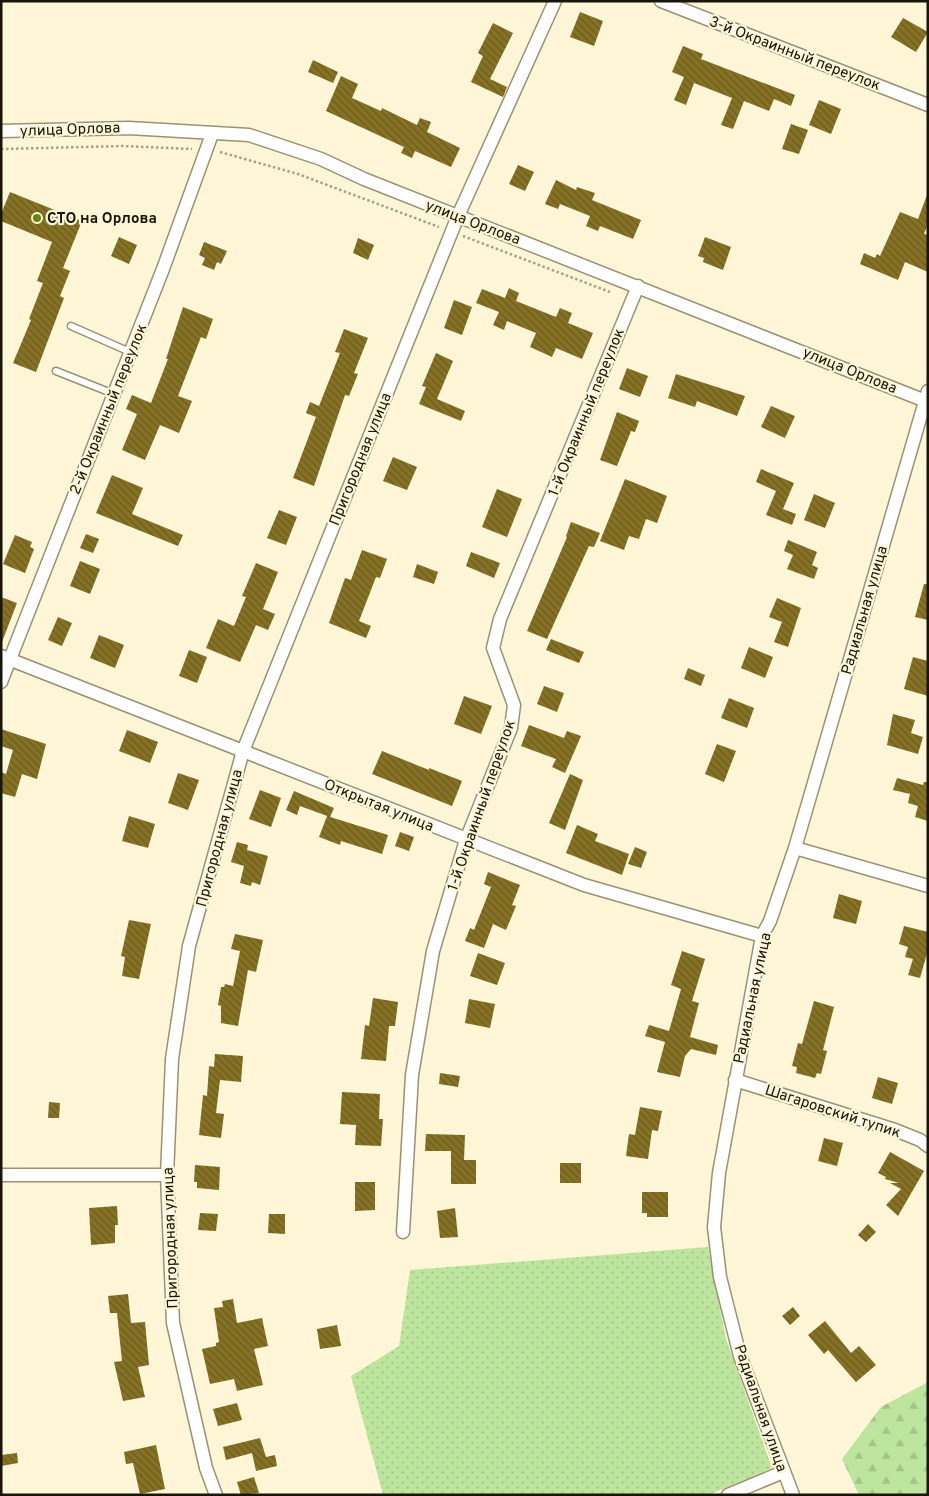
<svg xmlns="http://www.w3.org/2000/svg" width="929" height="1496" font-family="Overpass,sans-serif">
<defs>
<pattern id="green-dots" width="8" height="8" patternUnits="userSpaceOnUse" patternTransform="scale(1.25)"><rect width="8" height="8" fill="#bde59d"/><path d="M2 2h.1M6 6h.1" fill="none" stroke="#a2c486" stroke-width="1.8" stroke-linecap="round"/></pattern>
<pattern id="forest-firs" width="22" height="20" patternUnits="userSpaceOnUse" patternTransform="scale(1.25)"><rect width="22" height="20" fill="#bde59d"/><path d="M5 1l3.5 6h-7zM16 11l3.5 6h-7z" fill="#a2c486"/></pattern>
<pattern id="building-back-hatch" width="6" height="6" patternUnits="userSpaceOnUse" patternTransform="scale(1.25)"><rect width="6" height="6" fill="#857225"/><path d="M-1 5l2 2M0 0l6 6M5-1l2 2" fill="none" stroke="#6c5c1e"/></pattern>
</defs>
<rect width="100%" height="100%" fill="#fef6d6"/>
<path fill="url(#green-dots)" d="M708,1247L726,1339L772,1468L708,1495H383L351,1376L399,1346L410,1270Z"/>
<path fill="url(#forest-firs)" d="M928,1382V1495H859L842,1459L881,1407Z"/>
<path fill="url(#building-back-hatch)" d="M580,12L603,21L594,46L570,37Z
M903,18L928,32L916,52L891,37Z
M493,23L513,33L490,79L507,87L503,97L471,82L483,56L478,53Z
M683,46L703,54L701,59L795,95L791,106L774,99L769,111L744,101L733,129L721,125L732,98L694,83L686,105L674,100L684,77L672,72Z
M313,60L338,72L333,83L308,72Z
M341,76L358,84L352,98L381,111L382,108L417,125L420,118L431,122L427,132L460,148L451,167L415,151L412,158L401,153L404,147L326,111Z
M819,100L841,109L831,134L809,125Z
M791,124L808,130L799,154L782,149Z
M518,165L534,172L525,191L509,184Z
M556,180L576,190L577,187L595,193L592,200L641,220L633,239L600,226L598,231L586,226L590,216L560,204L558,209L545,204Z
M10,192L82,221L63,268L70,271L60,296L64,298L36,372L13,363L31,320L29,319L43,283L37,281L52,242L1,221V214Z
M927,195L928,224L924,234L928,235V272L905,262L898,280L860,264L864,253L875,258L877,254L880,256L900,212L918,219Z
M119,237L137,245L129,264L111,256Z
M705,237L731,247L723,270L703,262L704,258L698,256Z
M358,238L374,245L368,260L353,253Z
M204,242L227,251L221,264L217,262L214,270L202,265L205,258L199,255Z
M509,288L519,293L516,301L556,317L560,308L572,313L568,323L593,333L582,359L556,348L552,357L530,347L536,333L507,321L504,330L493,325L499,312L476,303L482,289L505,298Z
M454,300L472,307L462,335L444,328Z
M183,307L213,319L206,339L201,337L178,396L192,401L179,433L160,425L145,460L122,450L137,414L126,409L132,395L151,403L168,359H166Z
M344,329L368,338L354,373L358,374L349,396L345,395L314,486L293,478L316,417L306,413L310,402L319,406L340,353L335,352Z
M436,353L453,361L437,399L465,411L461,421L419,404L426,387L422,386Z
M627,368L648,376L640,397L619,389Z
M676,374L745,396L737,416L697,401L695,407L668,398Z
M771,406L795,416L785,438L761,427Z
M617,412L639,421L635,432L631,431L617,466L600,460Z
M393,457L417,467L407,490L383,481Z
M761,469L794,483L783,509L796,514L792,525L766,515L776,491L756,482Z
M112,475L143,488L132,514L183,535L178,546L96,513Z
M625,479L667,496L657,523L646,519L639,539L629,536L624,550L600,541Z
M497,489L522,499L507,537L482,527Z
M814,494L835,503L825,528L804,520Z
M279,510L297,517L286,545L267,538Z
M571,522L600,533L594,547L589,546L547,639L527,631L567,537L566,536Z
M86,534L99,539L93,553L80,548Z
M15,535L32,542L30,547L34,549L25,573L3,564Z
M788,540L817,552L812,565L818,568L814,579L787,569L793,555L784,551Z
M362,550L387,559L380,578L376,577L359,621L371,626L366,638L329,623L345,578L351,580Z
M471,552L500,563L494,578L466,566Z
M80,561L100,569L90,594L70,586Z
M256,563L278,572L263,609L275,614L268,630L256,625L240,662L206,648L218,619L234,626L246,597L242,596Z
M417,564L438,572L434,584L413,577Z
M924,584H928V620L915,617Z
M1,597L17,603L2,642H1Z
M777,598L801,608L788,647L774,642L782,622L769,617Z
M58,617L72,623L62,646L48,640Z
M99,635L124,645L115,668L90,658Z
M551,639L584,652L579,663L546,650Z
M749,647L773,657L765,678L741,668Z
M189,650L207,657L197,683L179,676Z
M913,657L928,661V696L904,689Z
M688,668L705,675L701,686L684,679Z
M544,686L564,693L557,712L537,704Z
M464,696L492,706L481,734L454,724Z
M729,698L754,708L747,728L721,718Z
M893,714L915,720L911,733L923,737L918,754L887,745Z
M529,725L564,738L567,731L581,736L565,773L552,767L556,759L521,746Z
M1,729L46,744L37,779L22,774L15,797L1,793V772L6,774L13,750L1,746Z
M127,730L158,742L150,763L119,751Z
M717,744L736,751L724,782L705,774Z
M382,751L429,770V768L462,781L452,806L372,774Z
M178,773L199,780L188,810L168,803Z
M570,774L583,780L565,830L549,823Z
M897,778L923,785L924,782H928V821L915,817L918,806L908,803L910,794L893,790Z
M260,790L281,798L271,827L249,819Z
M294,791L334,808L330,817L300,806L297,815L286,810Z
M129,816L155,824L148,848L122,841Z
M327,816L388,835L382,854L341,841L340,845L319,837Z
M577,825L598,834L595,841L629,854L622,875L566,853Z
M400,832L414,837L409,851L395,846Z
M237,842L248,845L247,850L268,856L260,885L252,882L251,886L240,883L244,866L231,862Z
M635,847L647,852L641,868L628,864Z
M488,872L520,885L512,905L516,906L506,930L493,924L484,948L465,941L470,928L474,930L491,887L484,884Z
M839,894L862,901L856,924L833,918Z
M129,920L151,924L139,979L122,976L125,957L121,956Z
M904,926L928,932V950L920,978L908,975L913,959L905,957L908,947L899,944Z
M235,934L263,940L256,972L248,970L238,1026L221,1023V1006L218,1005L221,987H224L225,984L233,986L240,951L231,949Z
M682,951L705,959L692,1001L699,1003L690,1037L718,1045L716,1055L691,1049L685,1056L680,1077L657,1072L665,1042L645,1036L649,1025L669,1031L681,989L671,985Z
M478,953L505,963L497,985L470,976Z
M373,998L398,1002L395,1026H389L386,1061L361,1059L365,1025L369,1026Z
M469,999L495,1004L490,1028L465,1023Z
M814,1001L834,1007L823,1050L827,1051L821,1074L817,1073L815,1078L796,1073L797,1067L792,1066L798,1043L802,1044Z
M215,1054L243,1056L241,1082L220,1080L216,1113L224,1114L221,1138L199,1135L203,1095L207,1096L209,1066L214,1067Z
M440,1073L460,1076L458,1087L439,1084Z
M878,1077L898,1083L892,1104L872,1098Z
M342,1092L380,1094L379,1119H383L381,1146L355,1145L356,1125L340,1124Z
M49,1102L60,1103L59,1118H48Z
M640,1107L662,1111L658,1131L652,1130L648,1159L626,1156L629,1134L635,1135Z
M426,1134L465,1135L464,1160H476V1184H451V1151H425Z
M824,1138L843,1143L837,1166L818,1161Z
M890,1152L924,1171L898,1216L886,1205L901,1189L890,1183H899L885,1179L886,1177L878,1173Z
M560,1163H581V1183H560Z
M195,1165L220,1167L219,1190L197,1188V1182H194Z
M355,1182H375V1210L355,1211Z
M642,1192H668V1217H647V1213H642Z
M117,1206L118,1225H115V1243L91,1245L89,1208Z
M455,1208L458,1237L440,1238L437,1211Z
M200,1213L218,1214L216,1231L198,1230Z
M269,1214H285V1234L268,1233Z
M868,1224L876,1232L866,1242L858,1235Z
M128,1294L131,1323L145,1322L149,1365L138,1367L145,1397L123,1401L114,1362L122,1361L117,1313H110L108,1296Z
M233,1299L237,1323L262,1318L268,1346L254,1349L263,1385L237,1391L234,1379L210,1384L202,1349L216,1346V1343L219,1342L214,1308L223,1307L222,1301Z
M793,1307L800,1316L790,1325L782,1316Z
M825,1321L851,1353L859,1346L876,1365L856,1382L828,1350L824,1354L808,1335Z
M337,1325L341,1346L320,1349L317,1329Z
M237,1403L242,1420L218,1426L213,1409Z
M260,1438L266,1457L275,1455L277,1466L256,1471L252,1453L226,1460L223,1447Z
M156,1445L165,1489L140,1494L133,1463L126,1464L124,1452Z
M17,1453L18,1463L1,1466V1455Z
M254,1477L259,1493L241,1495L237,1482Z"/>
<g fill="none" stroke-linecap="round" stroke-linejoin="round">
<defs>
<path id="service" d="M71,326L130,352
M56,371L114,394"/>
<path id="minor" d="M661,1L928,105
M1,131L129,128L249,135L321,159L364,179L928,402
M1,656L584,885L762,936
M1,682L163,269L212,134
M795,848L928,886
M735,1080L895,1130L920,1140L928,1146
M1,1175H167
M403,1232L412,1075L433,951L466,840L511,728L514,705L493,648L500,619L638,286
M216,1495L206,1468L173,1323L167,1175L172,1059L189,946L243,751L458,216L555,1
M728,1495L783,1472
M793,1495L740,1356L720,1277L714,1227L719,1173L762,936L770,921L795,848L928,391"/>
</defs>
<use href="#service" stroke="#999274" stroke-width="9"/>
<use href="#minor" stroke="#999274" stroke-width="15"/>
<path stroke="#a7a189" stroke-width="2.5" stroke-dasharray="2.5 2.5" stroke-linecap="butt" d="M1,149L123,146L192,149
M220,152L298,174L439,227
M463,236L610,292"/>
<use href="#service" stroke="#fff" stroke-width="6"/>
<use href="#minor" stroke="#fff" stroke-width="12"/>
</g>
<circle fill="#658703" stroke="#fef6d6" stroke-width="2" cx="37" cy="218" r="5"/>
<g text-anchor="middle" stroke-width="4.5" stroke-linejoin="round" paint-order="stroke">
<g font-size="15" fill="#18150a" stroke="#fef6d6">
<text transform="translate(795 53) rotate(21)" y="5">3-й Окраинный переулок</text>
<text transform="translate(70 129) rotate(-2)" y="5">улица Орлова</text>
<text transform="translate(473 222) rotate(21)" y="5">улица Орлова</text>
<text transform="translate(850 370) rotate(22)" y="5">улица Орлова</text>
<text transform="translate(108 409) rotate(-68)" y="5">2-й Окраинный переулок</text>
<text transform="translate(586 412) rotate(-68)" y="5">1-й Окраинный переулок</text>
<text transform="translate(360 459) rotate(-68)" y="5">Пригородная улица</text>
<text transform="translate(864 610) rotate(-74)" y="5">Радиальная улица</text>
<text transform="translate(379 805) rotate(22)" y="5">Открытая улица</text>
<text transform="translate(481 805) rotate(-71)" y="5">1-й Окраинный переулок</text>
<text transform="translate(219 838) rotate(-75)" y="5">Пригородная улица</text>
<text transform="translate(752 998) rotate(-78)" y="5">Радиальная улица</text>
<text transform="translate(833 1111) rotate(18)" y="5">Шагаровский тупик</text>
<text transform="translate(170 1238) rotate(-92)" y="5">Пригородная улица</text>
<text transform="translate(761 1408) rotate(71)" y="5">Радиальная улица</text>
</g>
<g font-size="15" font-weight="bold" fill="#18150a" stroke="#fef6d6" text-anchor="start">
<text x="47" y="223">СТО на Орлова</text>
</g>
</g>
<rect width="929" height="1496" fill="none" stroke="#18150a" stroke-width="5"/>
</svg>
